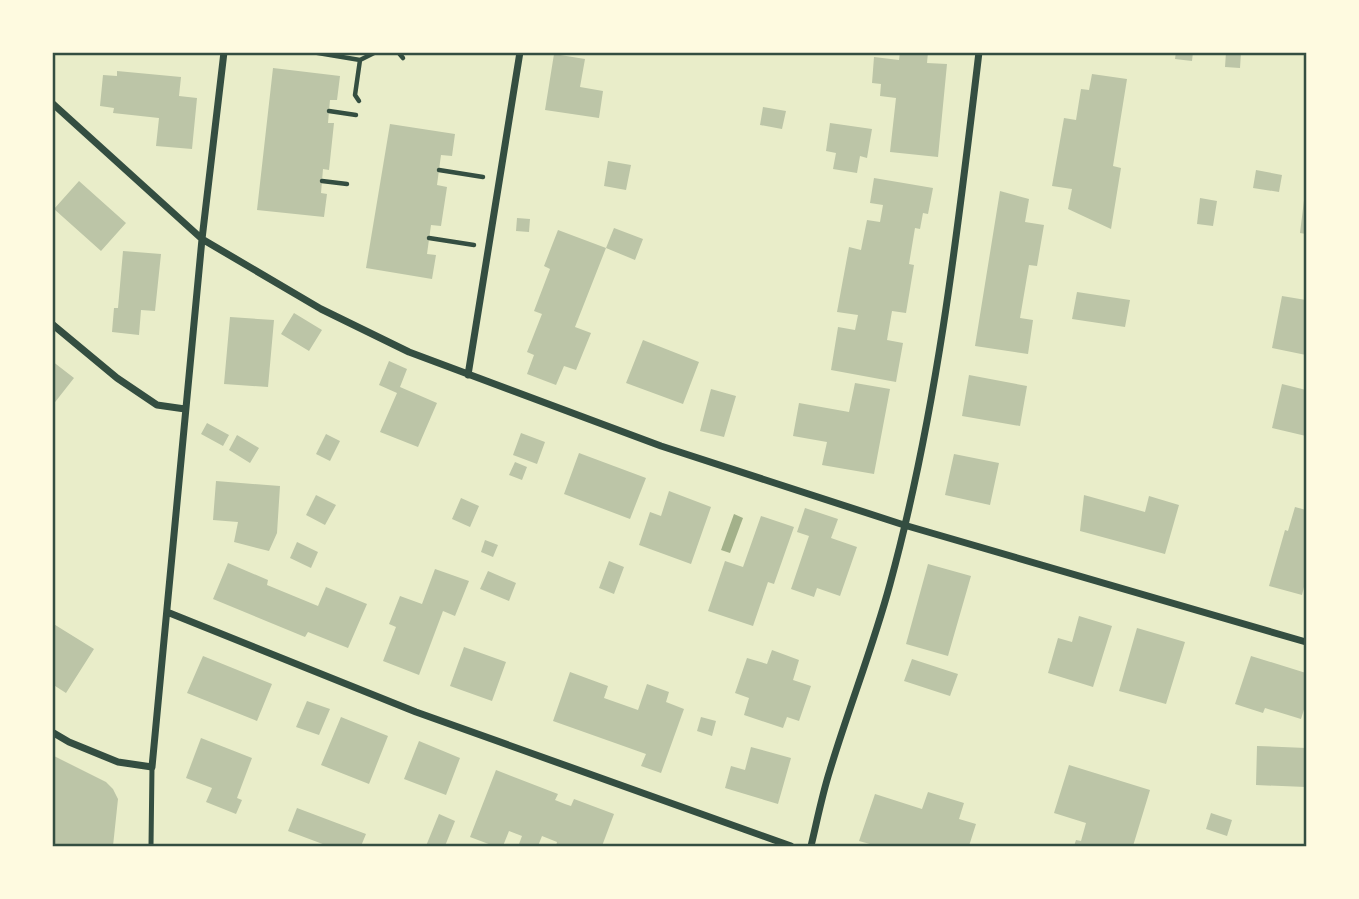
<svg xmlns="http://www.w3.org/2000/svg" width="1359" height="899" font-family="'Exo 2',sans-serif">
<rect width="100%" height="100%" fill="#e9edc9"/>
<path fill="#a3b18a" d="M734,514L743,518L730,553L721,550Z"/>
<path fill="#bcc5a7" d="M900,52H928L927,63L947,64L938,157L890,152L896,98L880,96L881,84L872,83L874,57L899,60Z
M1176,52H1193L1192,61L1175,59Z
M1226,52H1241L1240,68L1225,67Z
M554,54L585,59L580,87L603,91L599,118L545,110Z
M273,68L340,76L337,100H330L329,111L328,123H334L329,170L323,169L321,193L327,194L324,217L257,210Z
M117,71L181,77L179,96L197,98L192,149L156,146L159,118L113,113L114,108L100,106L103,75L117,76Z
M1092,74L1127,79L1113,166L1121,168L1111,229L1068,209L1072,189L1052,186L1064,118L1076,120L1081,89L1089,90Z
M763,107L786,111L782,129L760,125Z
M830,123L872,129L867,158L860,156L857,173L833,169L836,153L826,151Z
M390,124L455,134L452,156L441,155L437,185L447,187L441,226L431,225L427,254L436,255L432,279L366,268Z
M608,161L631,165L626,190L604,186Z
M1256,170L1282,175L1279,192L1253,188Z
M874,178L933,188L928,214L923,213L920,229L915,228L909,264L914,265L906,313L892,311L887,340L903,343L896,382L831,370L838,327L855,330L858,315L837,312L849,247L861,250L867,220L880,222L883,205L870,203Z
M79,181L126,223L101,251L54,209Z
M1000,191L1029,199L1025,222L1044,225L1037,266L1029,265L1020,318L1033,320L1028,354L975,346Z
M1305,192H1306V234L1300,233Z
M1200,198L1217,201L1213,226L1197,224Z
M517,218L530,219L529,232L516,231Z
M614,228L643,239L635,260L606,248Z
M558,230L606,248L575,327L591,333L576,370L564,366L556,385L527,374L534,355L527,352L542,314L534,311L550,269L544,266Z
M123,251L161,254L155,311L141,310L139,335L112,332L114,308H118Z
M1077,292L1130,300L1125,327L1072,319Z
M1282,296L1306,300V355L1272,348Z
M294,313L322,330L309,351L281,334Z
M230,317L274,320L268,387L224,384Z
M643,340L699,362L683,404L626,383Z
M52,361L74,378L52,406Z
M389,361L407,369L400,387L437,403L418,447L380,432L397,393L379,385Z
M969,375L1027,386L1020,426L962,416Z
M855,383L890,389L874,474L822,465L827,442L793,436L799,403L849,412Z
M1282,384L1306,390V436L1272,428Z
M711,389L736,396L724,437L700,431Z
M207,423L229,435L223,446L201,434Z
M521,433L545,442L537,464L513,455Z
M326,434L340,441L330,461L316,454Z
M237,435L259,448L250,463L229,450Z
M579,453L646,478L630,519L564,494Z
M954,454L999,463L990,505L945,495Z
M515,462L527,467L522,480L509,475Z
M216,481L280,486L277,533L269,551L234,542L238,522L213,520Z
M669,491L711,507L691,564L639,545L650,512L661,516Z
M316,495L336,505L325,525L306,515Z
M1084,495L1145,512L1149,496L1179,505L1165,554L1080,531Z
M461,498L479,506L470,527L452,519Z
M1295,507L1306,510V579L1302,595L1269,586L1285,530L1288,531Z
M805,508L838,519L831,538L857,547L840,596L817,588L814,597L791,589L809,536L797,532Z
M761,516L794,527L774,584L768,582L753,626L708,611L725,561L743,567Z
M485,540L498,545L493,557L481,552Z
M297,542L318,552L311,568L290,558Z
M609,561L624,567L614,594L599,588Z
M228,563L268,580L267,585L318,606L326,587L367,604L348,648L308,632L305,637L213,599Z
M928,564L971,576L948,656L906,644Z
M435,569L469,581L455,616L443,611L419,675L383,661L396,627L389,624L400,596L422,604Z
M488,571L516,583L509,601L480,589Z
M1079,616L1112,626L1093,687L1048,673L1058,638L1072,642Z
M52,623L94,649L66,693L52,684Z
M1137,628L1185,642L1166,704L1119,691Z
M464,647L506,662L492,701L450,686Z
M772,650L799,660L793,680L811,686L799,721L787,717L783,728L744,715L749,698L735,693L747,658L767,664Z
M203,656L272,684L257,721L187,693Z
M1251,656L1306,673V703L1301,719L1265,708L1263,713L1235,704Z
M912,659L958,674L950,696L904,681Z
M570,672L608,686L604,698L638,710L647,684L669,692L666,702L684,709L661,773L641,766L646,754L553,721Z
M307,701L330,709L319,735L296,727Z
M341,717L388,736L369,784L321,765Z
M701,717L716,721L712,736L697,731Z
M201,738L252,758L237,798L242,800L236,814L206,802L212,788L186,778Z
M419,741L460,758L446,795L404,779Z
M1257,746L1306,748V787L1256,785Z
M751,747L791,758L778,804L725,788L731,766L745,770Z
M52,755L106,782L113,789L118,799L113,846H52Z
M1069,765L1150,790L1133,846H1074L1076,840L1081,841L1086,823L1054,813Z
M496,770L558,794L555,800L565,804L571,806L574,799L614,814L602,846H556L557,842L542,836L538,846H524L519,844L522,836L509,831L503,846H494L470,837Z
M928,792L964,803L959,819L976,824L969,846H877L859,841L875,794L922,809Z
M297,808L366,834L361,846H328L288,831Z
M1211,813L1232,820L1227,836L1206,829Z
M439,814L455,821L445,846H426Z"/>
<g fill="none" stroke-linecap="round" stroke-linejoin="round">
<path stroke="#344e41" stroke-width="4.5" d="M312,52L360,60L355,95L359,101
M398,52L403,58
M360,60L376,52
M329,111L356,115
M439,170L483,177
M322,181L347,184
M429,238L474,245"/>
<path stroke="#344e41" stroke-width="5" d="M151,846L152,767"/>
<path stroke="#344e41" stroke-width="7" d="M52,103L202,239L321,309L409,352L661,446L904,525L1306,642
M52,324L117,378L157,405L185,409
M468,375L520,52
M167,612L416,712L791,846
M52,732L69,742L118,762L152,767L202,239L224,52
M811,846C817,821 822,795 830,770C849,707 873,647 890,584C937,412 958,229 979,52"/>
</g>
<rect width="1359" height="899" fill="none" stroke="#fefae0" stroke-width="108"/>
<rect x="54" y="54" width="1251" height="791" fill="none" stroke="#344e41" stroke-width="2.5"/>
</svg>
